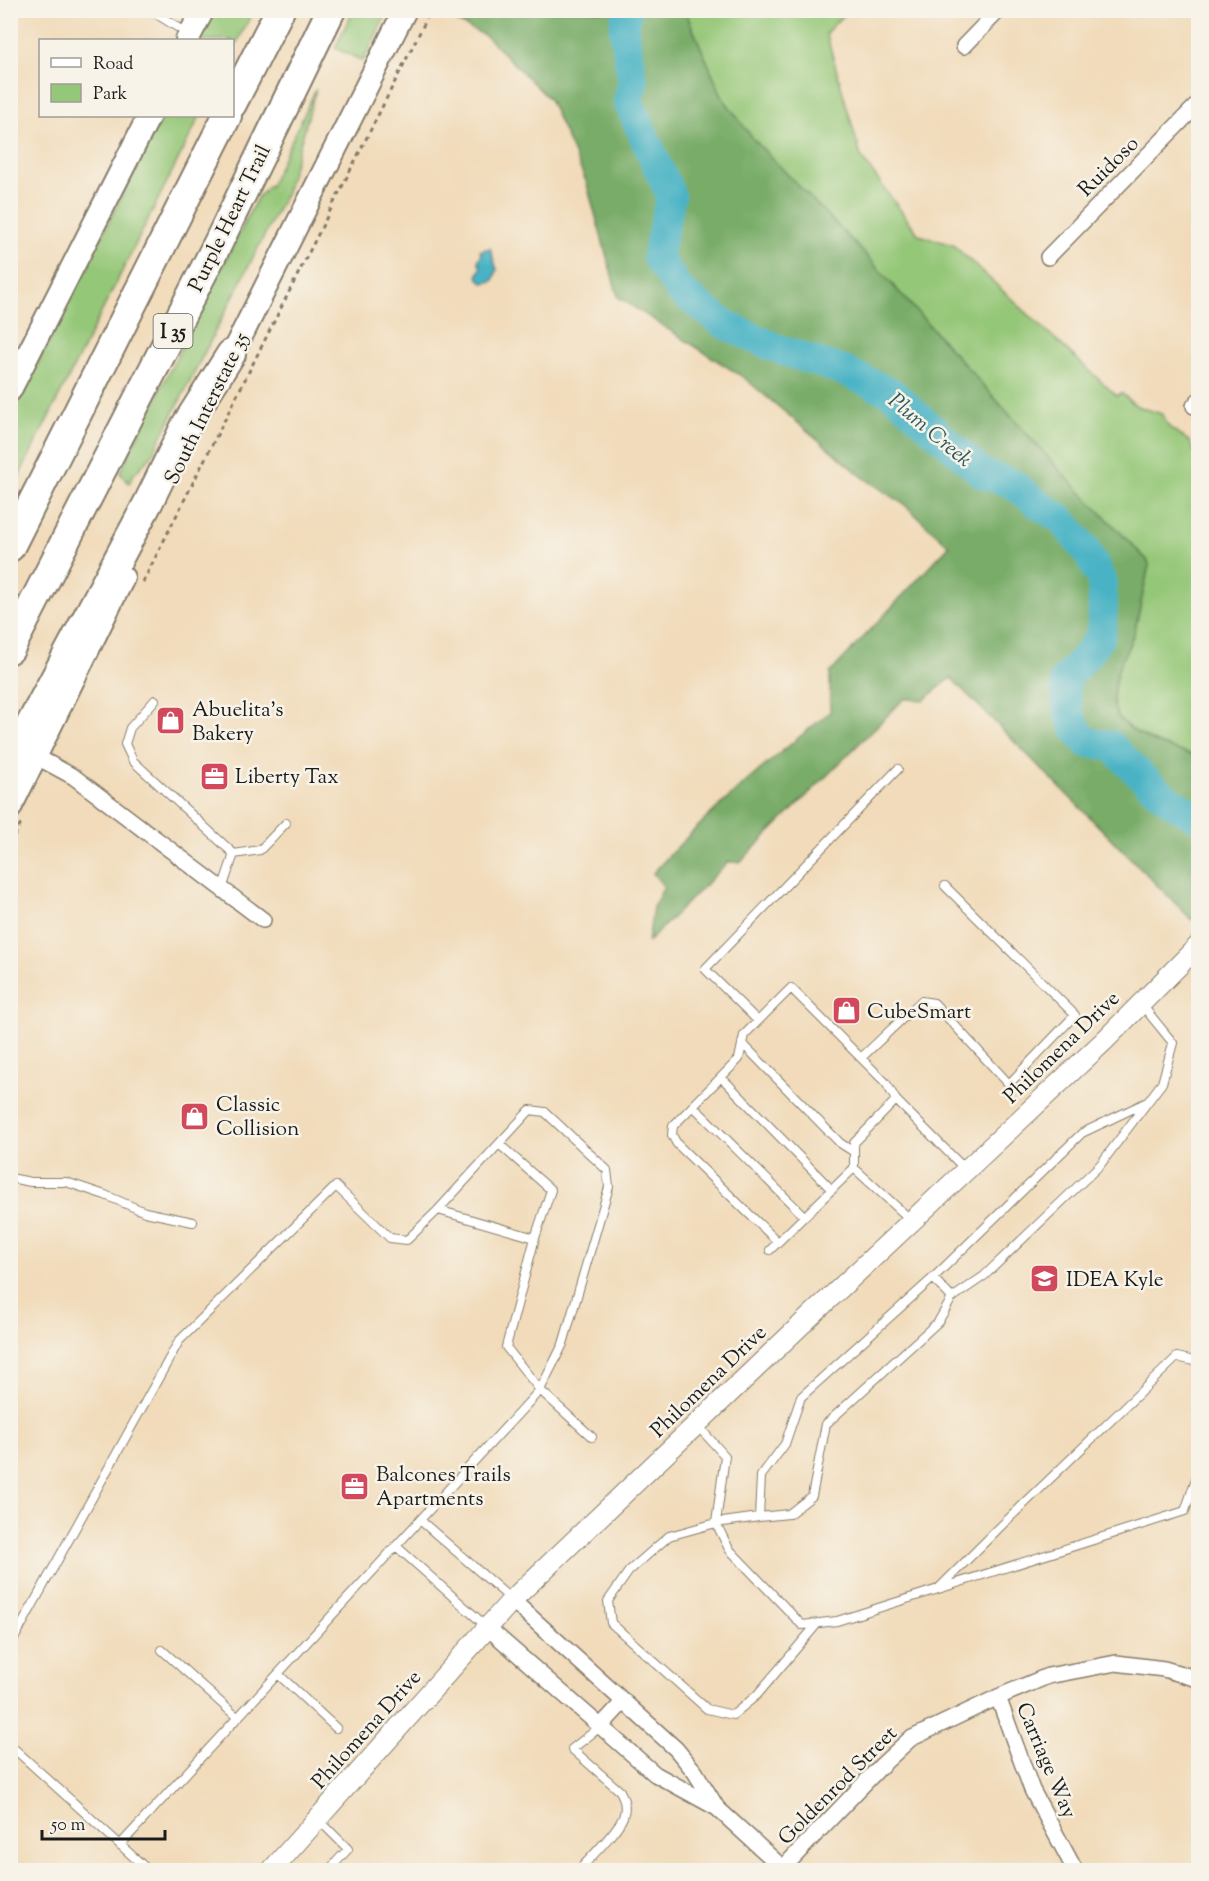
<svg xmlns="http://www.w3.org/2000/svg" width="1209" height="1881" font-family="'Sorts Mill Goudy',serif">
<rect width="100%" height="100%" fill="#f7f3e8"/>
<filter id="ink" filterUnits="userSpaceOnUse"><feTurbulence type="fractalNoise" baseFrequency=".0167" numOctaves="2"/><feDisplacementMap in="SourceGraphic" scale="12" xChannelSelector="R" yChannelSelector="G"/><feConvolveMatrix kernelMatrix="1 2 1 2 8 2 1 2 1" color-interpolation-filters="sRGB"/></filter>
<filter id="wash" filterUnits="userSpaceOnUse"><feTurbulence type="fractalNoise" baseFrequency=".008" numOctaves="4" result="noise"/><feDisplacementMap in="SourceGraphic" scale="24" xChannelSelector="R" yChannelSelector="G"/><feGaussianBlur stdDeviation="1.35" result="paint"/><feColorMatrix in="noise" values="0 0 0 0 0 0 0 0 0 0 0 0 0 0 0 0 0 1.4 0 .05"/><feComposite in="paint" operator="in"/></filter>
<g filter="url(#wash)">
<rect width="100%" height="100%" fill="#f1dbba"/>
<path fill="#95c778" stroke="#58724a" stroke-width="1.5" d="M215,11H253L233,51L232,40H200Z
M353,11H388L363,61L335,48Z
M685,11H847L826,33L861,157L919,235L953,245L1117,396L1121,393L1137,406L1162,414L1169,427L1189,441L1198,460V488L1194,492L1198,500V756C1173,750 1122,735 1114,707C1111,697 1115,680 1118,671C1122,658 1130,646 1134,632C1140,610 1144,587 1149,565L1147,560L1064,475L864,253L753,139L723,98Z
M316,89L286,193L152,455L134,474L129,483L120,473L161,388L257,198L271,184Z
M162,116H200L11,492V416Z"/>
<path fill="#78ac68" stroke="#4a6442" stroke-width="1.5" d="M435,11H685L723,98L753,139L864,253L1064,475L1147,560L1149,565C1144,587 1140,610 1134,632C1130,645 1122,658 1118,671C1115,680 1112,697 1114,707C1122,735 1173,750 1198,756V912L1192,920L951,678L924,700L904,699L740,862H728L648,942L653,907L664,887L653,873C706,814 768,762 830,712V673L949,546L906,506L864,478L743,377L618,297L586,181L549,99L486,36Z"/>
<path fill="#48b3c5" stroke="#326870" stroke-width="1.5" d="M490,248L497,270L493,281L483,283L477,276L481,268L478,261L482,254L480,251Z"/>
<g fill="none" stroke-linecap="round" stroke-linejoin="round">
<path stroke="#48b3c5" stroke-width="30" d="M627,10L624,30L633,82L628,101L671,196L657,257L680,291L726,325L778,349L844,371L892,393L983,474L1013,484L1038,504L1061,519L1086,550L1102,580L1103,608L1101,635L1086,656L1065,679C1065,708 1068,720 1087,743L1110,745C1138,772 1163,801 1198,817"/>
</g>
</g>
<g filter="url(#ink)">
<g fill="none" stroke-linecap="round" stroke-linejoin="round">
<defs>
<path id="service" d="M150,10L187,33
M155,700L130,728L125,744L133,761L234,854L222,889
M234,854L260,850L286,823
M758,1021L705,969L898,769
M742,1043L840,1143L854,1152
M861,1058L921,1001L934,1003L1009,1084L1075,1015L945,886
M721,1077L832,1190
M693,1106L804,1216
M499,1144L551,1190L535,1238
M854,1168V1143L896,1100L966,1170
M10,1178L31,1182H66L105,1195L145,1212L193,1222
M438,1210L530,1110L545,1112L607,1170L609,1187L563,1344L540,1390L592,1437
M778,1242L677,1144L672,1135L673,1126L739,1059L744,1035L791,988L886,1083L896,1100
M770,1250L854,1168L911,1220
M933,1278L1082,1133L1147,1102
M698,1426L725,1456L716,1523L759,1517L761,1476L785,1444L801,1397L933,1278L952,1298L984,1276L1100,1165L1162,1083L1173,1043L1142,1005
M759,1517L789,1514L812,1496L826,1424L938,1322L952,1298
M420,1520L511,1599
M396,1546L487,1627
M939,1588L1002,1525L1177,1357L1198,1362
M818,1623L757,1695L733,1715L707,1709L611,1623L608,1601L629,1571L669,1536L716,1523L729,1549L802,1625L837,1621L1185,1511L1198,1473
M10,1646L179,1341L336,1186L390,1238L407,1240L438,1210L535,1238L506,1347L540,1390L120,1845
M162,1650L238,1718
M278,1674L336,1728
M10,1745L148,1870
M319,1820L348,1849L329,1870
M579,1870C589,1859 621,1828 624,1814C626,1806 624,1798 620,1791L572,1749L600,1727"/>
<path id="minor" d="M964,46L999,10
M1048,257L1198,104
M1194,406L1198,401
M37,757L74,777L263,920
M512,1600L676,1749L695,1772L717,1808
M488,1628L655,1774L717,1808L785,1870
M998,1697L1032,1790L1075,1870
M600,1727L624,1701
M781,1870L882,1765L910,1739L998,1697L1048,1676L1116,1663L1164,1669L1198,1679"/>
<path id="tertiary" d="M272,1870L512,1600L802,1324L1104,1041L1198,946"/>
<path id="secondary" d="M187,40L203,10
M224,370L405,10
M10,390L149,116
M10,808L123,578"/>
<path id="motorway" d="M232,104L280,10
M10,547L227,116
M10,649L218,243L331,10
M10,763L149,501L186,425L231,354"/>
</defs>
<use href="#service" stroke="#867c6b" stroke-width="10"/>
<use href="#minor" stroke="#867c6b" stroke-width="18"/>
<use href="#tertiary" stroke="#867c6b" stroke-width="22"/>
<use href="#secondary" stroke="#867c6b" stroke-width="26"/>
<use href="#motorway" stroke="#867c6b" stroke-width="32"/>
<path stroke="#867c6b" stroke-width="3" stroke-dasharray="4.5 4.5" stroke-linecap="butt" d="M143,582L431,10
M10,844L21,824"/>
<use href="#service" stroke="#fff" stroke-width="8"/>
<use href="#minor" stroke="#fff" stroke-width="15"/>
<use href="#tertiary" stroke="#fff" stroke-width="20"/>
<use href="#secondary" stroke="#fff" stroke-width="22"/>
<use href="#motorway" stroke="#fff" stroke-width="28"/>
</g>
</g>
<defs>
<symbol id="shop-square" viewBox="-11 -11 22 22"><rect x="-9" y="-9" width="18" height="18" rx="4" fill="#d1495b" stroke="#f7f3e8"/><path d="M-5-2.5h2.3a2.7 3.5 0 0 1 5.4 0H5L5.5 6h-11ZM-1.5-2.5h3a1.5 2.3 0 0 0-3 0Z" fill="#fff"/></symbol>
<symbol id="office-square" viewBox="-11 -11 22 22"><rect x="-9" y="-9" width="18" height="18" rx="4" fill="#d1495b" stroke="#f7f3e8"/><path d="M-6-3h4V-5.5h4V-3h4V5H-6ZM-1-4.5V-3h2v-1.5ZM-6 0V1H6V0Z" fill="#fff"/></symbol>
<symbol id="school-square" viewBox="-11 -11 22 22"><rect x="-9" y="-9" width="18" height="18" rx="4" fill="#d1495b" stroke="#f7f3e8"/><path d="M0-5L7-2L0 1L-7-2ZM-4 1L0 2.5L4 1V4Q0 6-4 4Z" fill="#fff"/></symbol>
</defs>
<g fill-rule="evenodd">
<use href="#shop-square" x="154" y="704" width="33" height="33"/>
<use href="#office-square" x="198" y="760" width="33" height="33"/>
<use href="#shop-square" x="830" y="994" width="33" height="33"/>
<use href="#shop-square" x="178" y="1100" width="33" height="33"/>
<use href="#school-square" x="1028" y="1262" width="33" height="33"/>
<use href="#office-square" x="338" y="1470" width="33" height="33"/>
</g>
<g text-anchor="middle" stroke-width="5" stroke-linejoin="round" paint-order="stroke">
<rect fill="#f7f3e8" stroke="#5e5c59" stroke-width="1.5" x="153.5" y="314" width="39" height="34" rx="4.5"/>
<g font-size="20" font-weight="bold" fill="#1c1c1c">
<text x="173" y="338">I 35</text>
</g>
<g font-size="21" fill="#1c1c1c" stroke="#f7f3e8">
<text transform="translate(1108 166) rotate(-45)" y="7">Ruidoso</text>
<text transform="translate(229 218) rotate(-64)" y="7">Purple Heart Trail</text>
<text transform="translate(206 408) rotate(-64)" y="7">South Interstate 35</text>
<text transform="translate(1061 1047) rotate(-44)" y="7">Philomena Drive</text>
<text transform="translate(708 1381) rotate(-44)" y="7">Philomena Drive</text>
<text transform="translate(366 1729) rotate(-48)" y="7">Philomena Drive</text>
<text transform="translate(1047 1760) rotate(67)" y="7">Carriage Way</text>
<text transform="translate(837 1785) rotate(-45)" y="7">Goldenrod Street</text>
</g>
<g font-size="21" fill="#1c1c1c" stroke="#f7f3e8" text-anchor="start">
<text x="192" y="716">Abuelita's<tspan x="192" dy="24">Bakery</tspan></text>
<text x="235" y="783">Liberty Tax</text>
<text x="867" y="1018">CubeSmart</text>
<text x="216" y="1111">Classic<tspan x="216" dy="24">Collision</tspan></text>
<text x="1066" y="1286">IDEA Kyle</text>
<text x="376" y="1481">Balcones Trails<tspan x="376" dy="24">Apartments</tspan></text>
</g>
<g font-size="22" font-style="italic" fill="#2e5860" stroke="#f7f3e8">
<text transform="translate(931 429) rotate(40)" y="8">Plum Creek</text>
</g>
</g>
<rect width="1209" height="1881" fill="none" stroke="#f7f3e8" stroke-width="36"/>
<rect x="39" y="39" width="195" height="78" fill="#f7f3e8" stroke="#9f9d96" stroke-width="1.5"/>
<rect x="51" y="58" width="30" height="9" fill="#ffffff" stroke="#9f9d96" stroke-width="1.5"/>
<text x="93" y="69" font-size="18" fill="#1c1c1c">Road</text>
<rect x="51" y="84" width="30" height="18" fill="#95c778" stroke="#9f9d96" stroke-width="1.5"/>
<text x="93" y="99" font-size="18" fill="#1c1c1c">Park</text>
<path d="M42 1830v9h123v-9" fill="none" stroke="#1c1c1c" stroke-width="3"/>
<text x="51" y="1830" font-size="18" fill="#1c1c1c" stroke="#f7f3e8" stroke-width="4.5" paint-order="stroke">50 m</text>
</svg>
